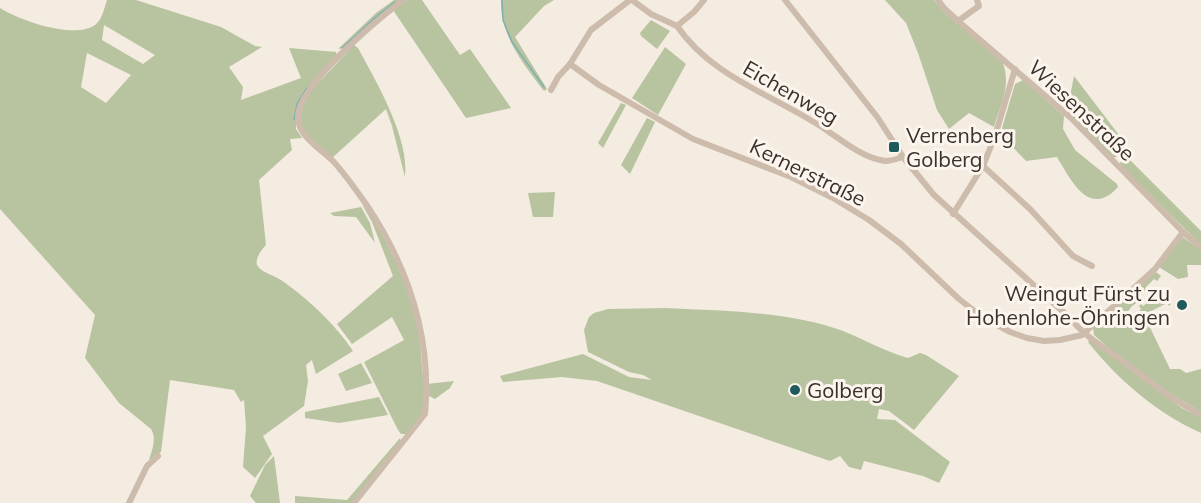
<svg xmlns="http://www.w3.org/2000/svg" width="1201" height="503" font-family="Mulish,sans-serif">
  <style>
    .green { fill: #b8c4a0; fill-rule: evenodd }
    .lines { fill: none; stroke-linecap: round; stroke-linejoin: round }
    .stream { stroke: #7fb0b2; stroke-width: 1.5 }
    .minor { stroke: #cdbbac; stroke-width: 6 }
    .poi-dot { fill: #1f5a5e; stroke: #fbf5ee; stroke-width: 2 }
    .labels { text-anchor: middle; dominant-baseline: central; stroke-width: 6; stroke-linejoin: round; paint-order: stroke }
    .street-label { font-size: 21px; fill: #3b302b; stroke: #fbf5ee }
    .poi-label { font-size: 21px; fill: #3b302b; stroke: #fbf5ee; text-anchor: start }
  </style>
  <rect width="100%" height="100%" fill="#f4ebe1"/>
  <g class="green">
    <path d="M107,0H136L221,27L255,46L262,47L229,67L243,87L241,100L301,78L289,48L336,52L337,56L296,114V129L302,138L290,139L292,150L259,180L266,245C262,249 255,258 257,265C261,273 277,276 284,282C311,302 334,323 353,351L316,374L312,360L306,365L308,381L304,406L263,436L272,454L255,478L243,467L246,427L244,400L241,402L234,390L170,380L161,452L149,460C152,450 157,439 151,429L119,403L85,358L95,315L0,209V8C19,20 74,40 95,25C102,20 104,9 107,0ZM104,25L155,55L143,64L102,40ZM87,53L131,75L106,103L81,87Z"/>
    <path d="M394,0H401L344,48L338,49L376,13Z"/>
    <path d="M407,0H422L460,55L470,49L511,108L466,118L393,10Z"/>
    <path d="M501,0H554L544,6L515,37L547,89L544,91C523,64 500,35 501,0Z"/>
    <path d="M885,0H934L945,13L1002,61C1012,84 1001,104 994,127L969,113L949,129L937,110L918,53L906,23Z"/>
    <path d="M651,20L670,31L657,49L641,36L640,33Z"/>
    <path d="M354,45L358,48C376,81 410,139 405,177L392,126L386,109L332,158L307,135L301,125L300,115L308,94Z"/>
    <path d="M665,47L686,64L658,115L632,98Z"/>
    <path d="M1074,76L1122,139C1125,148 1122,155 1113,158L1067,112Z"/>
    <path d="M1023,80L1064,116L1063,129L1075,150L1117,184L1118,187C1089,219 1071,180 1057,157L1026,161L1009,143L1002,128L1015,84Z"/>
    <path d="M621,103L626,105L603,148L598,143Z"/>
    <path d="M647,118L655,122L630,174L621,165Z"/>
    <path d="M1125,155L1201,231V245L1122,167L1120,163Z"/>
    <path d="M555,192L553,217H533L528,193Z"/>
    <path d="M364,205L377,225L400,270L418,320L425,398L424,412L406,434H401L398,430L364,362L404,340L392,317L352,344L337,324L393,276L372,222L363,206Z"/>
    <path d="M361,207L370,223L375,243L356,217L334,216L330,213Z"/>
    <path d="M1183,237L1201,251V265H1187L1188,277L1178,279L1159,267Z"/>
    <path d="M1156,272L1161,276L1157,281L1154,279L1146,287L1147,292L1143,290L1135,298L1138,302L1132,306L1121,321L1124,324L1129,323L1141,309L1139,306L1141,304L1143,306L1152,299L1151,295L1153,297L1164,291L1171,304L1169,306L1167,303L1144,315L1170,369H1180L1186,373L1201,369V412C1164,390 1125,364 1094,335L1093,327L1130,296L1153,273Z"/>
    <path d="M666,308C722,311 778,311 831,327C858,335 882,351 908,358L920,353L926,355L959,376L914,430L889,411L879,409L877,419L895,420L950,462L939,483L923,476L864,461L861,470L849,467L840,456L830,461L597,381L562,377L503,382L500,376L583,354L629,377L652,380L643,375L629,372L588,352L584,330L589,317L594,313L608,309Z"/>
    <path d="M1090,339L1182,408L1201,418V433C1157,413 1118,380 1088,342Z"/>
    <path d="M361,363L372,383L346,391L338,374Z"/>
    <path d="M454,381L450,388L435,399L429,396L427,384Z"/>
    <path d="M379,397L388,415L339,423L305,418V412Z"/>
    <path d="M400,438L401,442L351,503H295V496L347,500Z"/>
    <path d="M274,456L280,503H256L250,496L265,465Z"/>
  </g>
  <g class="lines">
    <g class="stream">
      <path d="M502,0L503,20L512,42L544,87"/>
      <path d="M342,48L377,16L395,2"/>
      <path d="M294,120L297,104L307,88"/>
    </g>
    <g class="minor">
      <path d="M630,0L591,30L570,64L599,85L693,139L791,177L833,198L869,220L901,244L959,299L981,316L1010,332L1027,338L1044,341L1060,340L1082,335L1155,269L1183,232"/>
      <path d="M632,0L651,14L677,26"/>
      <path d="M785,0L878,118L903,157L934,195L1070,318C1083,335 1106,349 1124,362C1149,381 1173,400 1201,415"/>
      <path d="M938,0L944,8L958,21L1071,118L1183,232L1201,248"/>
      <path d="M958,21L979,6L977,0"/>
      <path d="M677,26C709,73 764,92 812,121C835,134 858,157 885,161C891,161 897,159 903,157"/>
      <path d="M677,26L694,12L704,0"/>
      <path d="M551,90L558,77L570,64"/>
      <path d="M983,166L1030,209L1073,256L1092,266"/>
      <path d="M953,214L983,166L995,136L1015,69"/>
      <path d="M129,503L147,466L158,456"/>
      <path d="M354,503L425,414C432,337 409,268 366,204C356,190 345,174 333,161C320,148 297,136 298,116C299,85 378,19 403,0"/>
    </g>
  </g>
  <g class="poi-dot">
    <rect x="888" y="141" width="12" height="12" rx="3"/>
    <circle cx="1182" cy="305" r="6"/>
    <circle cx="795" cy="390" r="6"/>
  </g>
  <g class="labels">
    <g class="street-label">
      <text transform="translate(791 92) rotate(30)">Eichenweg</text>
      <text transform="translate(1082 110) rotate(43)">Wiesenstraße</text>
      <text transform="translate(808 172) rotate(26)">Kernerstraße</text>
    </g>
    <g class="poi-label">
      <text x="906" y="135">Verrenberg<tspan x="906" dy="24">Golberg</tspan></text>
      <text x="1170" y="293" text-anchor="end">Weingut Fürst zu<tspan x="1170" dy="24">Hohenlohe-Öhringen</tspan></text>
      <text x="807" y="390">Golberg</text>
    </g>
  </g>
</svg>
